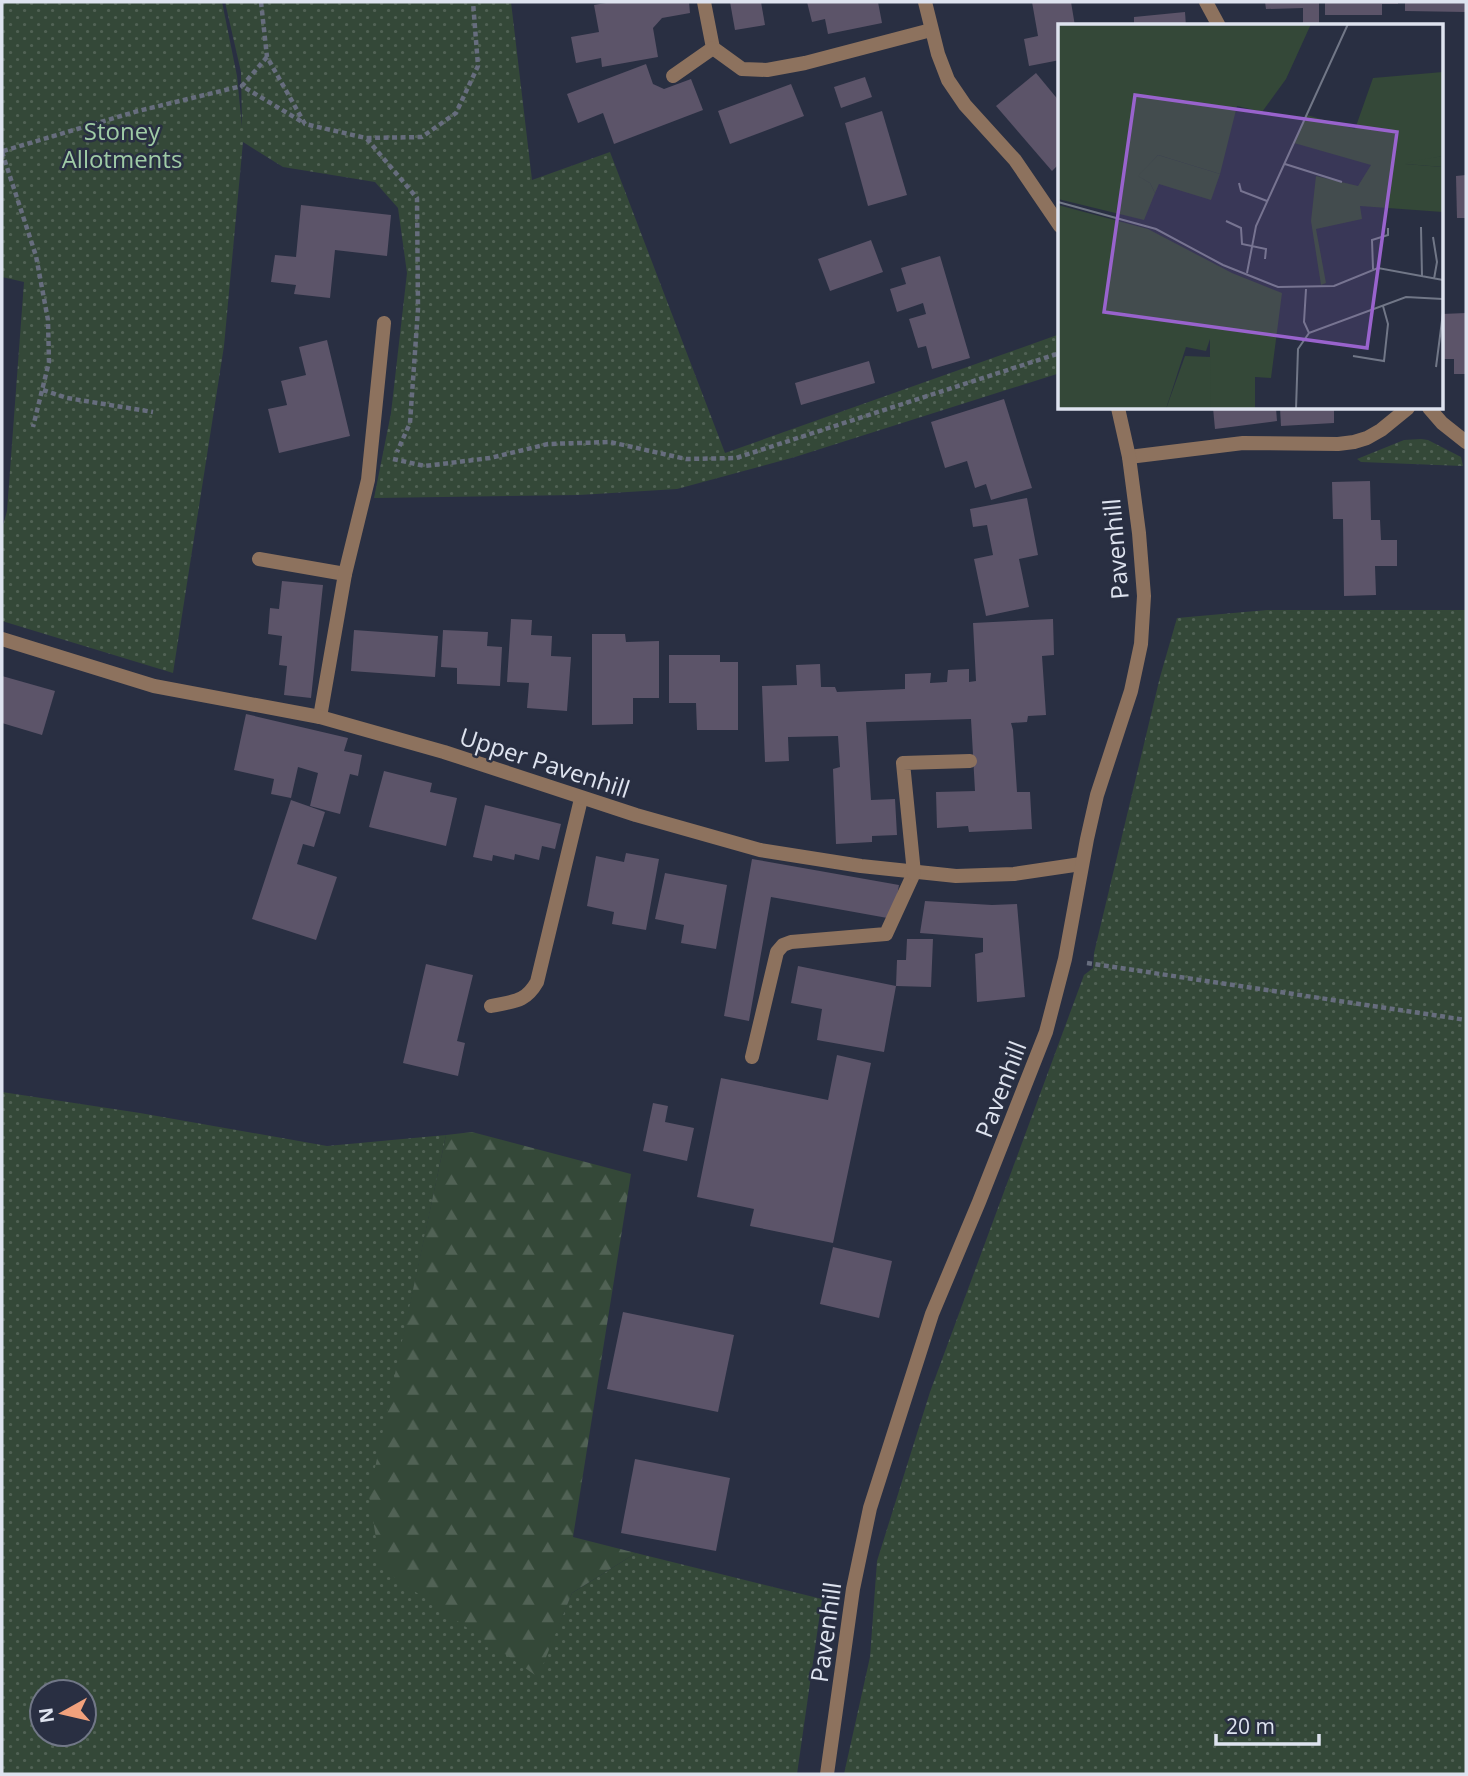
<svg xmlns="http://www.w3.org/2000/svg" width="1468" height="1776" font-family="'Open Sans',sans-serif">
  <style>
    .grass { fill: url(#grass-dots); fill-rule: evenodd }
    .forest { fill: url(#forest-firs) }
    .building { fill: #5c5469 }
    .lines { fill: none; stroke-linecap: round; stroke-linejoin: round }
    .path { stroke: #676d7e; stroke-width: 4.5; stroke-dasharray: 5 3.5; stroke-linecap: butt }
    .service { stroke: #8d725e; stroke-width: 14 }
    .minor { stroke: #8d725e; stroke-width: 14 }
    .tertiary { stroke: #8d725e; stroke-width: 14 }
    .labels { text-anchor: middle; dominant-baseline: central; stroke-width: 5; stroke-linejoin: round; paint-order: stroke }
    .park-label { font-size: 24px; fill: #9fcba6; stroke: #292f42 }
    .street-label { font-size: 24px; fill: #dee3ef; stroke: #292f42 }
    .inset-road { fill: none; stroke: #717787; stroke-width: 2 }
    .view { fill: #9963cd; fill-opacity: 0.15; stroke: #9963cd; stroke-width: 3.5 }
    .inset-edge { fill: none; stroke: #dee3ef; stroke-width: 3.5 }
  </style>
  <defs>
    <pattern id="grass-dots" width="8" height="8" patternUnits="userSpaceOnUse" patternTransform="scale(1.75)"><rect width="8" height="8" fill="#344838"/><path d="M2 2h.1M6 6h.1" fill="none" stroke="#516255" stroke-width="1.8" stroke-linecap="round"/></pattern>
    <pattern id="forest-firs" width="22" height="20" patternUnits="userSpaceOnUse" patternTransform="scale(1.75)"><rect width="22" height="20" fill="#344838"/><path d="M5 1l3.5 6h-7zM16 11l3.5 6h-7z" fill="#516255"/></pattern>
  </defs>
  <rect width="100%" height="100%" fill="#292f42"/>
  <g class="grass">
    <path d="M2,2H222L237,76L242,127L241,72L225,2H511L532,180L610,152L725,453L1060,334V373L795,457L677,489L579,495L374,498L391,413L407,273L398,208L375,182L283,167L243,142L224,346L173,673L2,621V529L7,511L24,282L2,277Z"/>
    <path d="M1421,439L1428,440L1461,457L1463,466L1361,462L1357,459L1404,440Z"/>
    <path d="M1267,610H1466V1774H844L870,1657L877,1561L930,1392L1084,975L1093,968L1094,953L1160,677L1177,618Z"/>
    <path d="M2,1092L140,1113L327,1146L446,1135L370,1496L537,1676L572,1593L636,1553L822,1599L797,1774H2ZM42,1692H84V1734H42Z"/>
  </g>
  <path class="forest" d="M472,1132L631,1174L573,1537L636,1553L572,1593L538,1677L381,1568L369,1496L446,1135Z"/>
  <g class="building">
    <path d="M612,2H689L690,13L662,18L653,28L658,57L602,67L601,58L576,63L571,37L599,32L594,5Z"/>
    <path d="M730,2H761L765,25L735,30Z"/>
    <path d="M807,2H878L882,23L828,34L825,19L812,22Z"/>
    <path d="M1032,2H1071L1075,26H1060V60L1029,66L1024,39L1038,36Z"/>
    <path d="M1265,2H1319V23H1303V8L1266,9Z"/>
    <path d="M1325,2H1398V4H1382V15H1325Z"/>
    <path d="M1405,2H1466V12L1405,11Z"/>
    <path d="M1185,12L1186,26H1134V17Z"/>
    <path d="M646,64L653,84L664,89L691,79L703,110L614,144L603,113L578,123L567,94Z"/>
    <path d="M1036,73L1060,102V163L1052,171L996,106Z"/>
    <path d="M865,77L872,97L841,108L834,87Z"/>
    <path d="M791,84L804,116L730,144L718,111Z"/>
    <path d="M882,111L907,195L868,206L845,123Z"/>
    <path d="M1466,175V218H1457L1456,176Z"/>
    <path d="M301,205L391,215L387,256L335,250L330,298L294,294L296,285L271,282L275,255L296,257Z"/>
    <path d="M871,240L883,272L830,291L818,259Z"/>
    <path d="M940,256L970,358L932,369L926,346L918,348L909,319L926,314L923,303L897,312L890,289L906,284L901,268Z"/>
    <path d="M1466,313V374H1454V359H1442V314Z"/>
    <path d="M327,340L350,436L279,453L268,409L287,405L281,381L306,375L299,347Z"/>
    <path d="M869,361L875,383L801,405L795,383Z"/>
    <path d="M1004,399L1032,488L991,500L986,484L975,488L967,461L945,468L931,422Z"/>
    <path d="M1213,408H1276L1277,421L1215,429Z"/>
    <path d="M1280,408H1334V423L1281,426Z"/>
    <path d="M1370,481L1371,520H1380L1381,540H1397V566H1375L1376,595L1344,596L1343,519H1333L1332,482Z"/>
    <path d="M1027,498L1038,555L1019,559L1029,607L986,616L974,559L993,555L987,525L973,527L970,509Z"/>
    <path d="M282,581L323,585L311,698L284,695L287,666L279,665L282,636L268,634L270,608L279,609Z"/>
    <path d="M511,619L532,620L531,635L552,636L551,656L571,657L567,711L527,708L529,683L507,682Z"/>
    <path d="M1053,619L1054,655L1042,656L1046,715L1028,716L1027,722L1011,723L1013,730L1017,792H1030L1032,829L969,832L968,826L937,828L936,792L975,791L971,719L866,722L871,800L895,799L897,835L872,836V842L836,844L833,769L840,767L838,736L788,737L789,761L765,762L762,686L797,685L796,665L820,664L821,687H835L837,692L905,689V674L931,673L930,683L947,682L948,670L969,669V682L976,681L973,623Z"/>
    <path d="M354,630L438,636L435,677L351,671Z"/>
    <path d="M443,630L488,632L487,646L502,647L500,686L457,684V668L441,667Z"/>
    <path d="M592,634H625L626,642L659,641V698H633V724L592,725Z"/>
    <path d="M669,655H720V662H738V730H697L696,703H669Z"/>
    <path d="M2,676L55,691L42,735L2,723Z"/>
    <path d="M246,714L348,738L344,751L362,755L358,776L350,774L340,814L310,806L318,773L298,767L291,798L271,794L274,779L234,770Z"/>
    <path d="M384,771L432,783L430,792L457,798L446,846L369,827Z"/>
    <path d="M291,800L325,812L314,847L303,844L297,864L337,877L316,940L252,919Z"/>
    <path d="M485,805L561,824L555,849L542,846L539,860L515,854L514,860L493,855L492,861L473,857Z"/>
    <path d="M626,853L659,859L646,930L612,924L614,912L587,906L596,856L624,862Z"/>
    <path d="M752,859L899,885L893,919L771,897L749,1021L724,1016Z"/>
    <path d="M665,873L727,885L716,949L681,943L684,925L655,919Z"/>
    <path d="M925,901L992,905L1017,904L1025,997L977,1002L975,954L983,952V938L920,933Z"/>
    <path d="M907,939H933L931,987L896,986L884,1052L817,1040L822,1009L791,1003L798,966L896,986L897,960H906Z"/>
    <path d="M426,964L473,975L457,1041L465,1043L458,1076L403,1063Z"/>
    <path d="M837,1055L871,1063L833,1243L750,1226L754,1209L697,1197L721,1078L828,1100Z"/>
    <path d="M653,1103L668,1106L665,1122L694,1128L687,1161L643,1151Z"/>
    <path d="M833,1247L892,1261L879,1318L820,1304Z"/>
    <path d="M623,1312L734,1335L718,1412L607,1389Z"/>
    <path d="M635,1459L730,1478L716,1551L621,1533Z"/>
  </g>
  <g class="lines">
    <g class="path">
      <path d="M261,2L267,57L305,124L366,138L422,137L456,113L478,66L473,2"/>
      <path d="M267,57L242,86L304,123"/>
      <path d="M367,139L417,198L418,309L410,423L397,452"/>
      <path d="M3,151L138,111L242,86"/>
      <path d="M2,152L36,256L48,320L49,362L33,427"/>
      <path d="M43,390L67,398L153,412"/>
      <path d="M393,459L425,466L490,458L548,444L610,442L686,459L736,458L1060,353"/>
      <path d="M1087,963L1466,1020"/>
    </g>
    <g class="service">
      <path d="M259,559L345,574"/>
      <path d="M320,717L345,574L368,480L384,323"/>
      <path d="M491,1006C513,1001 525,1003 537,982L581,799"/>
      <path d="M752,1057L777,952L783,945L791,942L886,934L914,873"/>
    </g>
    <g class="minor">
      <path d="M704,2L713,48L742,69L767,70L805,63L931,30"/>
      <path d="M1206,2L1219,26"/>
      <path d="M673,76L713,48"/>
      <path d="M1429,408L1442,423L1466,442"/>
      <path d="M1129,457L1243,443L1338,444L1354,442L1367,438L1381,430L1408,408"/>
      <path d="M2,639L154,686L320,717L444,752L636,815L760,850L861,866L956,876L1014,874L1081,864"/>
      <path d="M914,873L903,763L970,761"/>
    </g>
    <g class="tertiary">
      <path d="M925,2L938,54L948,80L965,105L1015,160L1060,226"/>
      <path d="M827,1774L853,1589L870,1508L932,1314L979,1202L1046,1032L1065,959L1087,839L1097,795L1131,691L1141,644L1144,596L1139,533L1129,457L1118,408"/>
    </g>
  </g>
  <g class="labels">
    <g class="park-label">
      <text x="122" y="130">Stoney<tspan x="122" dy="28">Allotments</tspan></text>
    </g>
    <g class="street-label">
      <text transform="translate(1115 549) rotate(-95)">Pavenhill</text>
      <text transform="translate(545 762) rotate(18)">Upper Pavenhill</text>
      <text transform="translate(1000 1089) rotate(-69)">Pavenhill</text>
      <text transform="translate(825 1632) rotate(-82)">Pavenhill</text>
    </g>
  </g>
  <g transform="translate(1058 24)">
    <rect width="385" height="385" fill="#292f42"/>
    <path d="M0,0H253L228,55L204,88L179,82L162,150L100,131L81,152L92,159L97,169L86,196L0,175ZM385,48V132L348,140L385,143V188L302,182L304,195L258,205L268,259L263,261L253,197L258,152L300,162L313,141L236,119L249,91L297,105L315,54ZM0,181L90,205L174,249L224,269L213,354L197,353V385H152V315L148,327L128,323L108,385H0Z" fill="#344838"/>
    <path d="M100,131L162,150L153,176L101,160L97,169L92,159L80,152ZM385,132V143L347,140L355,137ZM127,332L153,333L152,385H108Z" fill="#344838"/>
    <path class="inset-road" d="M227,140L284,158M181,159L183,167L209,177M0,178L98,205L165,241L220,263L276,262L320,244L385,256M168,197L183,204L184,220L208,225L207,235M363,203L364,252M375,213L379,238L376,255M315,245L314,216L330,211V204M189,249L198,202L290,0M248,265L246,298L251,309L348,273L385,275M295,332L326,337L330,300L325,282M378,343L385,289M238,385L240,325L251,309"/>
    <path class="view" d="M77,71L339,108L309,324L46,288Z"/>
    <rect width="385" height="385" class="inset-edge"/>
  </g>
  <rect width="1468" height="1776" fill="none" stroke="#dee3ef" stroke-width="7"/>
  <g transform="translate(63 1713) rotate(262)"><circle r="33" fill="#292f42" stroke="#717787" stroke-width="2"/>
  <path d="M0-5L12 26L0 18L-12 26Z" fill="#f1a17c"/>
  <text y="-10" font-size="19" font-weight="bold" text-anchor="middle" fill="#dee3ef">N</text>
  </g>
  <path d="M1216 1734v10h103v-10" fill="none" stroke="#dee3ef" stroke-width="3.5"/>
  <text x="1226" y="1734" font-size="21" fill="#dee3ef" stroke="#292f42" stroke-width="5" paint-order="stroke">20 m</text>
</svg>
